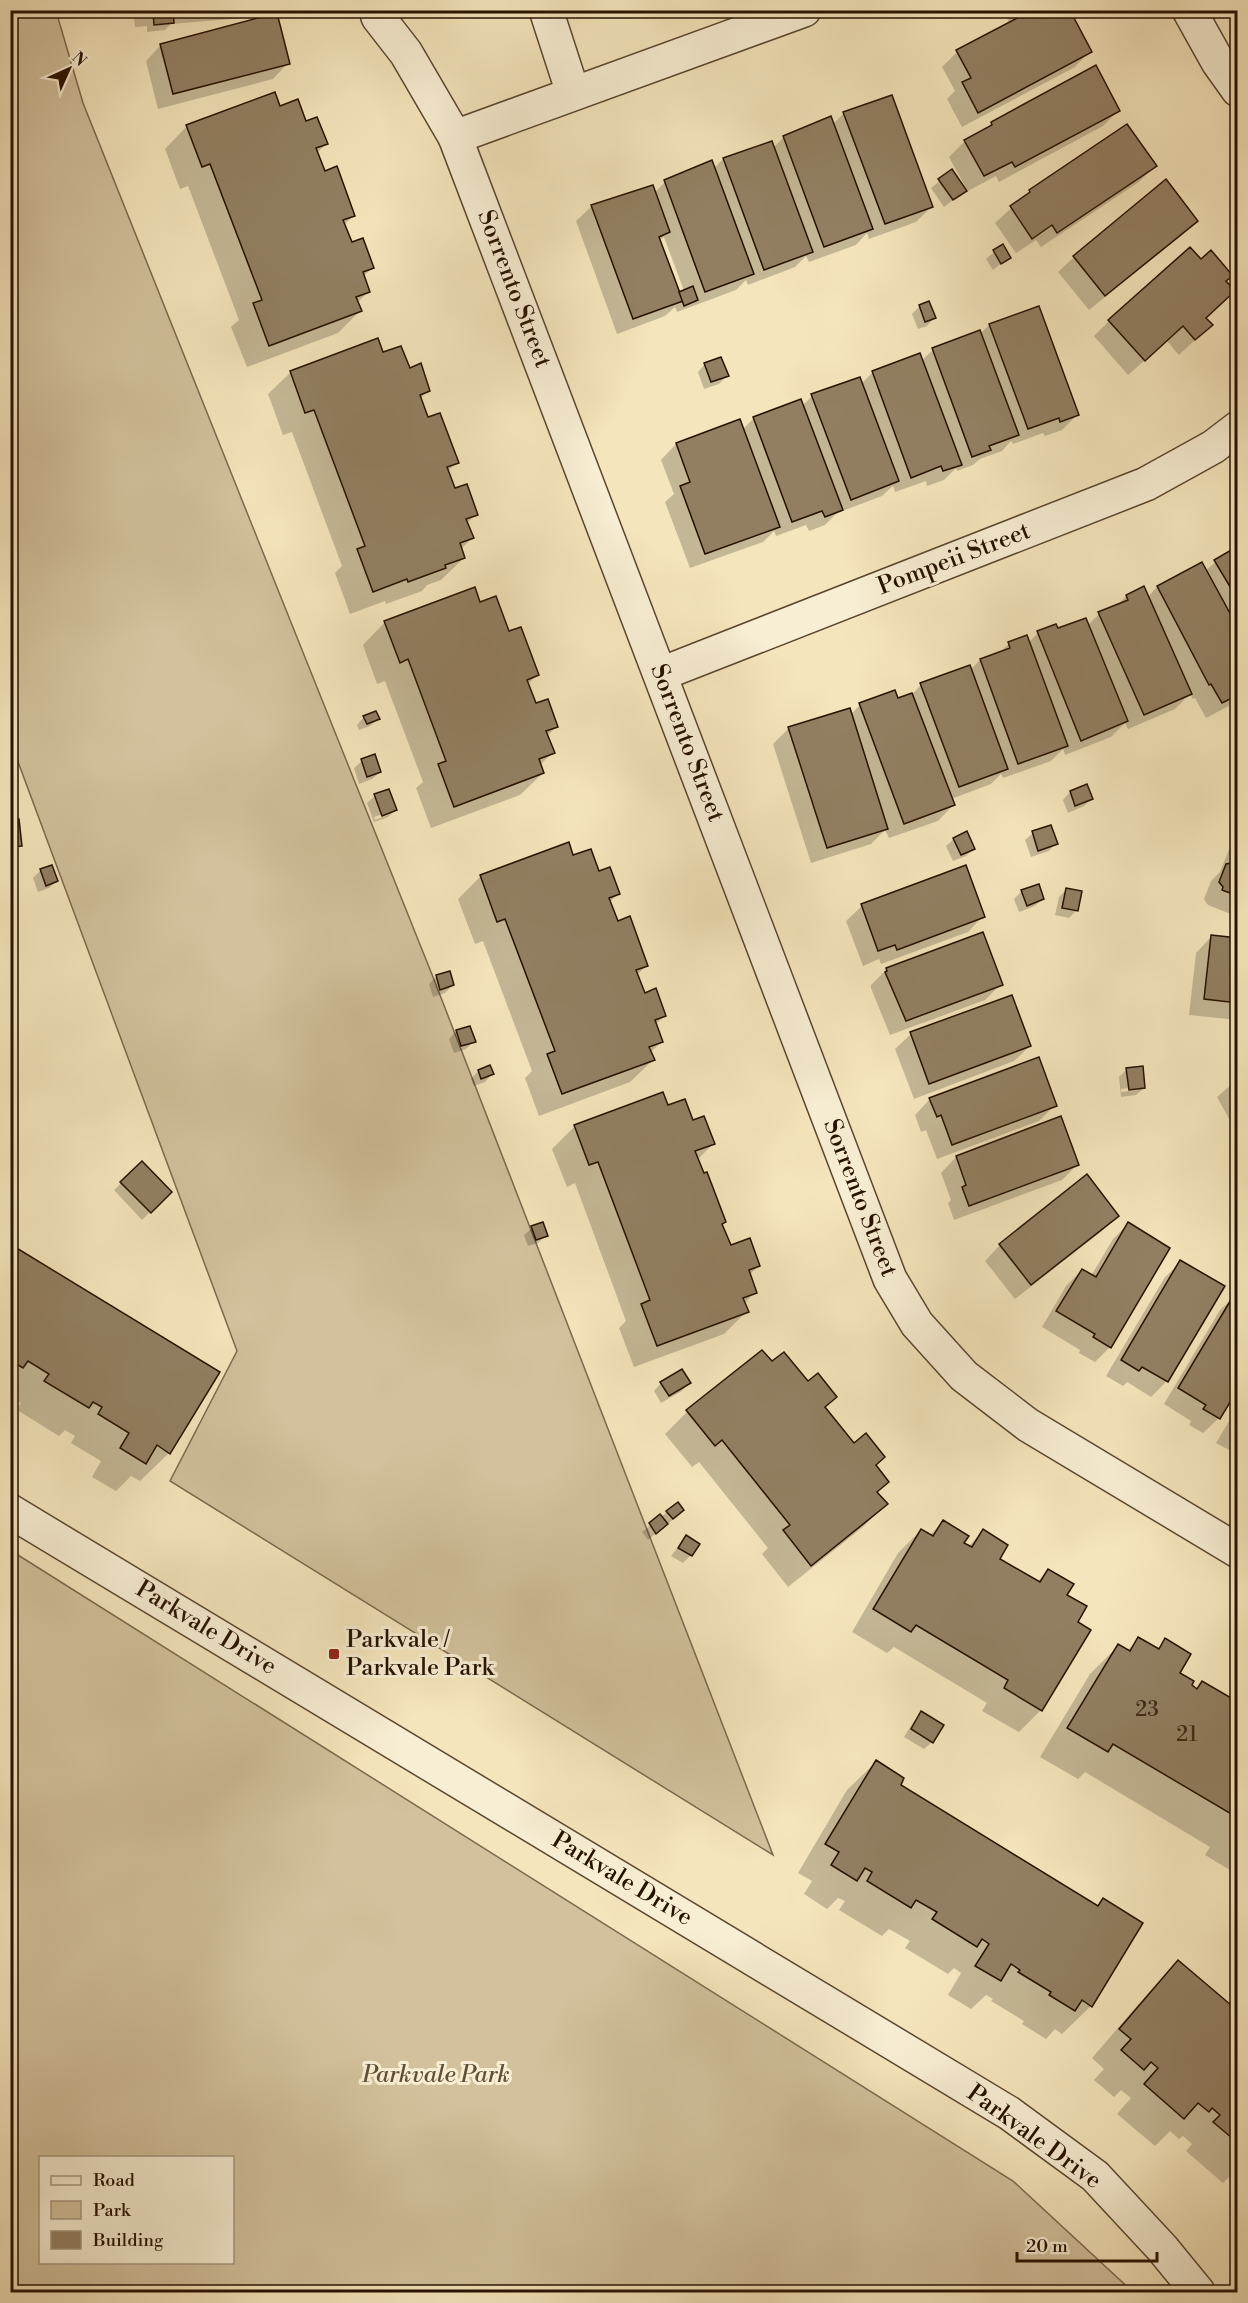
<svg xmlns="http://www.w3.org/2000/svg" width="1248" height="2303" font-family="'Libre Bodoni',serif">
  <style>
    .green { fill: #d2c19c; stroke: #7c694e; stroke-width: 1.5; fill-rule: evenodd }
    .shadow { fill: #0003; fill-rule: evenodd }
    .building { fill: #927f62; stroke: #261100; stroke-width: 1.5 }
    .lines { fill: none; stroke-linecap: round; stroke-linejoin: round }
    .minor-casing { stroke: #5a462f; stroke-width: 36 }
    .minor { stroke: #f8eed3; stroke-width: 33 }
    .poi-dot { fill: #8f2418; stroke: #f8eed3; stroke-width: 2 }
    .labels { text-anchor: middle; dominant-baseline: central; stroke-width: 6; stroke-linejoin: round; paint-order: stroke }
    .number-label { font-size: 21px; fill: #412c18 }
    .street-label { font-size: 24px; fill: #261100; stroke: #f8eed3 }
    .poi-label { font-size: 24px; fill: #261100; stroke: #f8eed3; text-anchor: start }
    .park-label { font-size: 24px; font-style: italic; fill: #624f37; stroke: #f8eed3 }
  </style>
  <rect width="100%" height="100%" fill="#f5e5bc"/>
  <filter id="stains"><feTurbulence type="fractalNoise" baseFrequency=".00333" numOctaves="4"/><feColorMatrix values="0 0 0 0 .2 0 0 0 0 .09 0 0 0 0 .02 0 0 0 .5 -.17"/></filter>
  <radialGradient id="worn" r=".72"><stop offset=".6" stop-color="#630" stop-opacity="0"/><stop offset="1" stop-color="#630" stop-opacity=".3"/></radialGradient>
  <g class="green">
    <path d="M11,10L56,11L83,103L433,977L773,1855L170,1481L237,1351L11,743Z"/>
    <path d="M10,1550L1013,2181L1133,2292H11ZM40,2158H232V2262H40Z"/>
  </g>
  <g class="shadow">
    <path d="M133,10H262L256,17L171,24L165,30L147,32V26L135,27Z"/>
    <path d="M1014,10H1071L1074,15L1072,17L1090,51L1075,67L962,127L947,99L955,91L942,67L957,52L1010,24L1007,18Z"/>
    <path d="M161,45L288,63L273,79L158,109L146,61Z"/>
    <path d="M280,108L305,123L326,144L317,153L324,173L354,215L344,225L351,244L373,267L363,277L368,292L357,303L360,311L338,333L247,367L231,327L239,320L188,186L180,189L165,149L187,126Z"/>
    <path d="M1119,110L1103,126L999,182L996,176L968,191L967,189L944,207L931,188L952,171L964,189L966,188L949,157L965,141L984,131L992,123Z"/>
    <path d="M844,113L931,207L916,222L869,239L867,233L856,245L809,262L806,256L795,267L748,285L746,280L736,290L677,312L675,307L665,316L617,334L576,221L592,206L654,193L665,182L713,169L723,159L771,143L773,148L784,137L833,124ZM664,237L684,291L678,293L659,241Z"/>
    <path d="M1155,166L1139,182L1041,247L1036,240L1016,253L995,223L1030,191Z"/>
    <path d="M1196,221L1181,236L1089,310L1058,272L1074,257Z"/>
    <path d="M1002,246L1009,257L993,270L986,259Z"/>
    <path d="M1225,282L1205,319L1211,325L1179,355L1167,341L1128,375L1094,336L1109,321Z"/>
    <path d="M920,306L934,318L927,326L918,329L912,314Z"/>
    <path d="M1038,308L1078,414L1062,430L1045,436L1043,433L1013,444L1011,441L1002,451L980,459L973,465L957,471L956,468L944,480L927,486L926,481L895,492L893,486L882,496L837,513L825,525L809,531L806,525L776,536L774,531L763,542L690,568L665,502L674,494L661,460L676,444L743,429L754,418L802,406L812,396L861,384L872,373L919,355L921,361L933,350L979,332L980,334L989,325Z"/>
    <path d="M382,354L409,369L429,390L420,399L427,419L457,462L447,472L454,490L476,514L467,523L472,538L461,549L464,558L441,580L427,585L422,591L386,604L385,601L350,614L335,573L342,566L292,432L283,435L268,394L291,372Z"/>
    <path d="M705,364L727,376L719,384L704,389L698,372Z"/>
    <path d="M1238,544V701L1206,718L1195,698L1193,699L1190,694L1175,709L1128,729L1125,723L1111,737L1065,755L1063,749L1051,761L1003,778L1001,774L991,784L951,799L953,805L938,821L889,838L885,830L871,844L811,863L773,744L789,728L851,714L860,705L897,700L911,695L921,685L970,670L980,660L998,654L1009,644L1026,637L1028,643L1038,633L1088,625L1099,614L1116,607L1126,596L1147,598L1157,587L1201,564L1205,571Z"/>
    <path d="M479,604L537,675L527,685L535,705L556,727L547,736L553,752L540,765L543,773L520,795L431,828L416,788L423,782L385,681L377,684L363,645L385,622Z"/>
    <path d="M364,717L378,719L370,726L359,730L357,725Z"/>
    <path d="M362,761L380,772L372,779L359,784L354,768Z"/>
    <path d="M388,791L395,810L388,817L374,822L367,803L375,796ZM388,812V815L375,820L374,817Z"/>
    <path d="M1070,792L1091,799L1084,806L1068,813L1063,800Z"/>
    <path d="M10,822L21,845L10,853Z"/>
    <path d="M1033,833L1056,843L1049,851L1031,857L1025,840Z"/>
    <path d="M954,839L974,849L966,856L953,861L946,846Z"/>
    <path d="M1238,840V917L1208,905L1204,899L1211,881L1220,872L1230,847Z"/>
    <path d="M572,857L598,873L618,894L609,903L617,923L647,965L637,975L644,995L665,1015L655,1025L661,1042L650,1053L653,1060L630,1082L539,1116L525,1078L532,1071L483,941L475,944L458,899L481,876Z"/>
    <path d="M41,870L57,881L49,888L38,892L33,878Z"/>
    <path d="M1066,890L1077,910L1069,918L1055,915L1059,897Z"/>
    <path d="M1022,891L1042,899L1035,906L1019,912L1014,899Z"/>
    <path d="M862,906L983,916L968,932L881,964L879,959L863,966L846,921Z"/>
    <path d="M1211,937L1238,940V1020L1189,1015L1196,953Z"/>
    <path d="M887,969L1001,984L985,1000L890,1035L871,988V985Z"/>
    <path d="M449,973L453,985L445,993L433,997L429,984L436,977Z"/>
    <path d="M456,1031L474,1041L466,1049L454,1053L449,1039Z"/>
    <path d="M911,1034L1030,1046L1014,1061L914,1099L895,1049Z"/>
    <path d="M489,1067L492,1074L485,1082L474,1086L471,1079L478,1071Z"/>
    <path d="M1127,1069L1144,1088L1136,1095L1121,1097L1119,1077ZM1138,1087V1090L1121,1092V1089Z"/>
    <path d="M1238,1079V1135L1217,1097Z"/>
    <path d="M930,1099L1055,1105L1039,1121L937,1159L926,1130L921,1132L915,1115Z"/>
    <path d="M667,1106L692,1122L713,1144L697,1160L724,1222L721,1225L730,1247L759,1266L749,1275L755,1292L744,1304L747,1311L724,1334L634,1367L619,1328L626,1321L575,1183L567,1187L552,1149L575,1126Z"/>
    <path d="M956,1157L1077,1165L1062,1180L954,1220L948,1203L951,1200L941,1173Z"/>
    <path d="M142,1163L170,1192L142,1220L114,1190Z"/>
    <path d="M1117,1215L1102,1231L1015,1299L985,1261L1000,1245Z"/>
    <path d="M542,1224L546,1235L538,1243L528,1246L524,1235L532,1228Z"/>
    <path d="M1128,1224L1110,1347L1095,1362L1079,1353L1080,1350L1042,1327L1066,1286L1082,1270L1091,1276L1113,1239Z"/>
    <path d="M10,1246L169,1453L140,1481L131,1476L116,1491L92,1477L101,1461L71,1443L75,1436L65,1430L59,1436L17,1410L21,1403L10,1397Z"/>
    <path d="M1181,1262L1223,1287L1167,1381L1151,1397L1127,1382L1123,1386L1106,1376L1165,1277Z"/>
    <path d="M1236,1295L1219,1418L1203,1433L1189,1425L1191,1421L1164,1404L1220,1310Z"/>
    <path d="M772,1364L835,1397L824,1409L853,1445L874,1466L876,1493L886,1504L863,1527L788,1587L762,1554L768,1548L699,1462L692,1467L665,1434L687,1412Z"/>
    <path d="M661,1383H689L682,1391L661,1403L654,1391Z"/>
    <path d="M1238,1406V1449L1235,1447L1231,1451L1216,1443Z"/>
    <path d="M667,1512L675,1518L648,1540L642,1532Z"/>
    <path d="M943,1522L962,1543L968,1547L983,1531L998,1559L1037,1582L1048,1571L1065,1595L1076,1622L1041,1710L1019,1732L982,1711L987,1703L894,1647L887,1653L852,1632L898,1553L921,1530L930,1535Z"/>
    <path d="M686,1537L691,1555L683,1563L671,1556Z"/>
    <path d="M1138,1639L1156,1650L1165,1640L1178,1673L1190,1686L1196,1690L1203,1683L1238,1704V1875L1205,1855L1210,1847L1085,1772L1078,1779L1040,1757L1090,1674L1118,1646L1127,1651Z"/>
    <path d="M921,1713L932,1742L924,1749L904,1737L914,1721Z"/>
    <path d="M876,1762L898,1785L1097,1906L1103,1900L1091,2006L1062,2034L1055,2029L1046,2039L1022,2024L1024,2021L991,2001L993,1999L986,1995L971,2009L948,1995L961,1973L954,1968L948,1974L905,1948L910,1941L889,1929L882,1936L839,1910L845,1901L838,1898L827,1909L804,1894L812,1881L798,1873L847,1790Z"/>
    <path d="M1178,1962L1238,2013V2183L1230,2176L1223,2183L1186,2151L1192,2144L1183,2136L1179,2139L1170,2131L1155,2146L1117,2114L1131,2098L1121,2090L1114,2097L1094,2080L1104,2069L1092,2058L1150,1991Z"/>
  </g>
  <g class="building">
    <path d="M173,10L174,23L154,25L153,12Z"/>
    <path d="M1026,10H1073L1076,16H1073L1092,52L978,113L962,82L971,78L956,50L1027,13Z"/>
    <path d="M277,13L290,64L173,94L160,44Z"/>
    <path d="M1096,65L1120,111L1015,167L1012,162L984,176L964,140L992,125L991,122Z"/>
    <path d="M275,92L280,106L298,99L306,121L317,117L328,144L316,148L325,171L337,166L355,216L343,220L352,242L363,238L374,268L363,272L370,292L356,297L362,311L269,346L253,303L262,300L210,164L202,167L186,125Z"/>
    <path d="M892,95L933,207L885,224L843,112Z"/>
    <path d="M831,116L873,229L824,247L783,136Z"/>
    <path d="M1127,124L1157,166L1057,233L1052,225L1032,239L1010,206L1030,192L1029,190Z"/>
    <path d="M772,141L813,252L764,270L723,158Z"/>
    <path d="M712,160L754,274L705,292L664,180Z"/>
    <path d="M952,169L967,191L953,200L938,179Z"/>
    <path d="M1166,179L1198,221L1105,296L1073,256Z"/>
    <path d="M653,185L670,232L659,237L683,301L633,319L591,205Z"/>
    <path d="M1003,244L1011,258L1001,264L993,250Z"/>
    <path d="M1190,247L1201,259L1211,250L1233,276L1226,281L1235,291L1206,318L1213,325L1195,340L1183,326L1145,361L1108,320Z"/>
    <path d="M693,286L698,300L684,306L679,292Z"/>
    <path d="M929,301L936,318L925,322L919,305Z"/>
    <path d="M1039,306L1079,415L1060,422L1059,418L1028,429L989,324Z"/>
    <path d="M980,330L1019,435L989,446L991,450L972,457L932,348Z"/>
    <path d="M378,338L383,352L401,346L410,368L421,363L430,391L420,395L428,417L440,413L459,463L447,467L455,488L467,484L478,515L466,519L474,538L460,543L465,558L445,565L446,568L408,582L407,579L373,592L357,549L365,546L314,410L305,413L290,371Z"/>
    <path d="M920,353L962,465L943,471L941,466L911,478L872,371Z"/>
    <path d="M721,357L729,376L711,382L704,363Z"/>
    <path d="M860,377L899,481L851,500L811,394Z"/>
    <path d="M801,399L843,510L825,517L822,511L792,522L753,417Z"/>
    <path d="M740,419L780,527L705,554L680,486L690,482L676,443Z"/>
    <path d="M1238,546V600L1214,560Z"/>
    <path d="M1202,562L1238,628V695L1222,703L1211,684L1209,685L1157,586Z"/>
    <path d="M1144,586L1192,694L1144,715L1098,612L1128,600L1126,595Z"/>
    <path d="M475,587L480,602L496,596L509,631L521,627L539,675L527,680L536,703L548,699L558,727L546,731L555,753L539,759L544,773L454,807L438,764L446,761L408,659L400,663L384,621Z"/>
    <path d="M1086,618L1128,721L1081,741L1037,631L1056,624L1058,628Z"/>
    <path d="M1027,635L1068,746L1018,764L980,659L1010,648L1008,642Z"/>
    <path d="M970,665L1008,769L959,787L920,683Z"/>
    <path d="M895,690L898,698L912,693L955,805L904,824L859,703Z"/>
    <path d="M850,708L888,829L827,848L788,727Z"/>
    <path d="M376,711L380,719L367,724L363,716Z"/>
    <path d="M375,754L381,772L367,777L361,759Z"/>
    <path d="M1087,784L1093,799L1075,806L1070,791Z"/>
    <path d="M389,789L397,810L382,816L374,794Z"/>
    <path d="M19,819L22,846L10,847V820Z"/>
    <path d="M1051,825L1058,844L1038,851L1032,831Z"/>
    <path d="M967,831L975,849L961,855L953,838Z"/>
    <path d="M569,842L573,855L591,849L599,871L610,867L620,894L609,898L618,921L630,916L648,966L636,970L645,993L656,988L666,1016L655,1020L663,1042L649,1047L655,1060L562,1094L547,1054L555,1051L505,919L497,922L480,875Z"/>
    <path d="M1238,850V896L1222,890L1223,887L1219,882L1226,864L1232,863Z"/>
    <path d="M52,865L58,881L46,886L40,869Z"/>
    <path d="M966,865L985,917L897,950L895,945L878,951L861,904Z"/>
    <path d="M1039,884L1044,899L1027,906L1021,890Z"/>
    <path d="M1066,888L1082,891L1078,911L1062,908Z"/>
    <path d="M983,932L1003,985L906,1021L885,972L887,971L886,968Z"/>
    <path d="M1211,935L1238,938V1003L1204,999Z"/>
    <path d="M450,971L454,985L440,990L436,975Z"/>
    <path d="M1012,995L1031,1046L929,1084L910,1032Z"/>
    <path d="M470,1026L476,1042L461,1046L456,1030Z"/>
    <path d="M1039,1057L1057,1106L952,1145L941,1115L937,1117L929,1098Z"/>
    <path d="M490,1065L494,1074L481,1079L478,1070Z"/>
    <path d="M1143,1066L1145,1088L1129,1090L1126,1068Z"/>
    <path d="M663,1092L668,1105L685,1099L693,1120L704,1116L715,1144L695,1151L704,1173L707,1172L726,1222L722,1224L731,1245L750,1238L760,1266L749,1270L757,1293L743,1298L749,1312L657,1346L641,1304L650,1300L598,1162L589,1165L574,1125Z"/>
    <path d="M1061,1116L1079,1165L969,1206L962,1187L966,1185L956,1156Z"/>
    <path d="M142,1161L172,1192L151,1213L120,1182Z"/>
    <path d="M1087,1174L1119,1216L1031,1285L999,1244Z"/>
    <path d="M543,1222L548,1236L536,1240L531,1226Z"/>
    <path d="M1128,1222L1170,1248L1111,1348L1093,1337L1095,1334L1056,1311L1082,1269L1096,1277Z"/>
    <path d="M10,1244L220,1372L170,1454L157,1445L146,1464L120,1448L129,1433L98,1414L102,1407L93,1402L89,1408L44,1381L49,1374L28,1361L23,1368L10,1360Z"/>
    <path d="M1180,1260L1225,1286L1168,1382L1142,1367L1139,1371L1121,1360Z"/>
    <path d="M1235,1293L1238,1294V1389L1220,1419L1203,1409L1206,1405L1178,1388Z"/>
    <path d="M762,1350L772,1361L784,1352L808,1381L818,1373L837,1397L825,1407L854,1443L866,1433L885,1457L876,1465L889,1482L877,1492L888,1504L811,1566L783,1530L790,1525L722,1440L715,1446L686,1410Z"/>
    <path d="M682,1369L691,1383L669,1396L660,1382Z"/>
    <path d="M678,1502L684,1510L673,1519L666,1511Z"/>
    <path d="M660,1514L668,1524L656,1534L649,1523Z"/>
    <path d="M943,1520L969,1536L964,1543L972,1547L983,1529L1008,1545L1000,1559L1040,1582L1048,1569L1074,1584L1067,1595L1087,1606L1078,1622L1091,1630L1042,1711L1004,1688L1008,1680L916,1625L911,1632L873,1609L921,1529L933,1536Z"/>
    <path d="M686,1535L700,1544L692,1556L678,1548Z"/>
    <path d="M1138,1637L1159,1649L1165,1638L1191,1654L1180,1673L1194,1681L1192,1685L1197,1689L1202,1681L1238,1702V1818L1113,1744L1108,1752L1067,1728L1118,1644L1130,1651Z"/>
    <path d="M921,1711L944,1725L933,1743L911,1729Z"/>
    <path d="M876,1760L904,1778L901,1785L1098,1906L1103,1898L1143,1923L1092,2007L1082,2000L1075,2011L1049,1995L1051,1992L1018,1972L1020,1970L1011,1964L1001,1981L975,1966L989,1944L982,1939L977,1947L932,1919L937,1912L916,1900L911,1908L867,1881L872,1872L865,1868L857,1881L831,1865L839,1852L825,1844Z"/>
    <path d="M1178,1960L1238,2011V2143L1213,2122L1220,2115L1212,2108L1209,2112L1198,2103L1184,2119L1144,2084L1158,2068L1151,2062L1144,2070L1121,2050L1131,2039L1119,2029Z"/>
  </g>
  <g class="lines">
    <g class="minor-casing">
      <g id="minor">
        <path d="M376,10L378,17L406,53L455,137L890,1279L917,1324L964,1376L1028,1425L1238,1551"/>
        <path d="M546,10L573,93"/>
        <path d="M1189,10L1218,62L1238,90"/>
        <path d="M455,137L804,10"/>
        <path d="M661,674L1146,484L1213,447L1238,428"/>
        <path d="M10,1511L1009,2113L1095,2176L1162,2248L1198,2292"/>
      </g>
    </g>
    <use href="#minor" class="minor"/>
  </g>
  <rect class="poi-dot" x="328" y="1648" width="12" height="12" rx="3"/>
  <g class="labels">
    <g class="number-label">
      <text x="1147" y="1710">23</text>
      <text x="1187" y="1735">21</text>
    </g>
    <g class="street-label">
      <text transform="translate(514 289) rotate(69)">Sorrento Street</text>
      <text transform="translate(954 559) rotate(-21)">Pompeii Street</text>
      <text transform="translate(687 743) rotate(69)">Sorrento Street</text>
      <text transform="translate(860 1198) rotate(69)">Sorrento Street</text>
      <text transform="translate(206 1628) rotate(31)">Parkvale Drive</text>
      <text transform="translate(622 1879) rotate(31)">Parkvale Drive</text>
      <text transform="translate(1034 2137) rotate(36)">Parkvale Drive</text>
    </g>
    <g class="poi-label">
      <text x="346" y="1640">Parkvale /<tspan x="346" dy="28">Parkvale Park</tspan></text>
    </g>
    <g class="park-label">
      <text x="436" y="2075">Parkvale Park</text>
    </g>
  </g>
  <rect width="1248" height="2303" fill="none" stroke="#f5e5bc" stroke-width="36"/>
  <rect x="12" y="12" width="1224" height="2279" fill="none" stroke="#261100" stroke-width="3"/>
  <rect x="18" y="18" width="1212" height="2267" fill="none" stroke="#261100" stroke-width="1.5"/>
  <rect x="39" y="2156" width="195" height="108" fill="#f8eed3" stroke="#a4967f" stroke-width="1.5"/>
  <rect x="51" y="2176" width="30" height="9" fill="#f8eed3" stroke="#a4967f" stroke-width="1.5"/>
  <text x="93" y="2186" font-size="18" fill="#261100">Road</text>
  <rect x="51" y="2201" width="30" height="18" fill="#d2c19c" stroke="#a4967f" stroke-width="1.5"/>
  <text x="93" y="2216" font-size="18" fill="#261100">Park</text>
  <rect x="51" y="2231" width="30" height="18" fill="#927f62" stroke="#a4967f" stroke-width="1.5"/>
  <text x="93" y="2246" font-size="18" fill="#261100">Building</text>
  <g transform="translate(69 69) rotate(45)" stroke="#f8eed3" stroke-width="4.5" paint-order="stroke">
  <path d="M0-4.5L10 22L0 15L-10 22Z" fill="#261100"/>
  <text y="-9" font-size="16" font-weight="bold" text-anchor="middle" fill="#261100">N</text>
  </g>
  <path d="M1017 2252v9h140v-9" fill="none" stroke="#261100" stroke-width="3"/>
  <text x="1026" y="2252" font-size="18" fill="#261100" stroke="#f8eed3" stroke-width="4.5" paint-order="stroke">20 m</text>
  <rect width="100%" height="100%" filter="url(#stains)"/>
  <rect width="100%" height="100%" fill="url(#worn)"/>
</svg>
